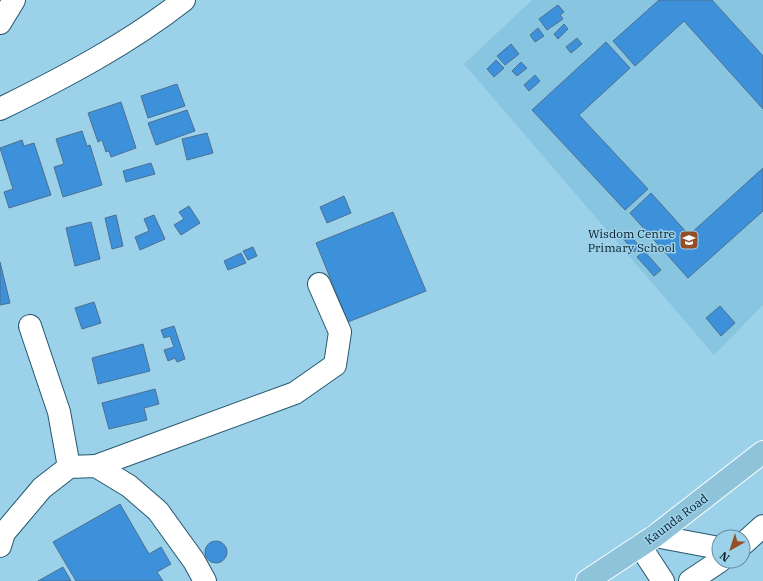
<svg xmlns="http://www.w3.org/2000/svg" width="763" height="581" font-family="'IBM Plex Serif',serif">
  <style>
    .built { fill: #87c5e0 }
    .building { fill: #3d91db; stroke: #4e7090 }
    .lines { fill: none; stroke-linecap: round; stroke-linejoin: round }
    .minor-casing { stroke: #24586d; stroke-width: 24 }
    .major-casing { stroke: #fff; stroke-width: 24 }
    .minor { stroke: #fff; stroke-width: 22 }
    .major { stroke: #8fc3d9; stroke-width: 22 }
    .labels { text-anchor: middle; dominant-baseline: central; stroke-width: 3; stroke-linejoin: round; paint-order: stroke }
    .poi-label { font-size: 12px; fill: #0b2029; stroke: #9cd1ea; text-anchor: end }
    .street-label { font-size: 12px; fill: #0b2029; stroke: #9cd1ea }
  </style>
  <rect width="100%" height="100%" fill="#9cd1ea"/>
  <path class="built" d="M532,0H763V305L714,355L464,64Z"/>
  <g class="building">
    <path d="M659,0H712L763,56V109L684,21L635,66L613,41Z"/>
    <path d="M558,5L564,12L560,15L563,19L547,30L539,19Z"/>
    <path d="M564,24L568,29L558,39L554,34Z"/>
    <path d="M538,28L544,36L535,42L530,35Z"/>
    <path d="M577,38L582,44L571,53L566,47Z"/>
    <path d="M606,42L630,68L579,115L648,189L625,210L532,110Z"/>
    <path d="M511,44L519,54L505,65L497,56Z"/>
    <path d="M496,60L504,68L494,77L487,69Z"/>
    <path d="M521,62L527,68L517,76L512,71Z"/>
    <path d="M535,75L540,81L529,91L524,85Z"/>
    <path d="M177,84L185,106L148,118L141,96Z"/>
    <path d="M121,102L136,148L111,157L109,151L106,152L102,140L98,142L88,113Z"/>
    <path d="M187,110L195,131L156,145L148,123Z"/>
    <path d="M82,131L87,146L90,145L102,185L63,197L54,167L64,164L56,139Z"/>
    <path d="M207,133L213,153L187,160L182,139Z"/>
    <path d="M22,140L24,146L34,143L51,195L9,208L4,192L13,189L0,148Z"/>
    <path d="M151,163L155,174L126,182L123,171Z"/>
    <path d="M763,168V211L688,278L630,213L651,193L689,235Z"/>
    <path d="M344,196L351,213L327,223L320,207Z"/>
    <path d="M189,206L200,223L181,235L174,225L184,219L179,212Z"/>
    <path d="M393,212L426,291L348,322L316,243Z"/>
    <path d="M116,215L123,246L112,249L105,218Z"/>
    <path d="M154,215L165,239L140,250L135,237L149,231L144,219Z"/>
    <path d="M91,222L100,259L75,266L66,228Z"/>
    <path d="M628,233L640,247L634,252L622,237Z"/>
    <path d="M253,247L257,256L248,260L243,251Z"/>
    <path d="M644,251L661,270L654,276L637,257Z"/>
    <path d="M241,253L246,263L228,270L224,261Z"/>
    <path d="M0,262L10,303L0,305Z"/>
    <path d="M94,302L101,323L82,329L75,308Z"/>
    <path d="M720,306L735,323L721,336L706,318Z"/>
    <path d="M174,326L185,359L177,362L175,358L168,361L164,350L174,347L170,336L164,338L161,330Z"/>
    <path d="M143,344L150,371L98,384L92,358Z"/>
    <path d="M155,389L159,404L144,408L147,420L109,429L102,403Z"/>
    <path d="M120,504L149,554L161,547L171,564L157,572L163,581H76L53,542Z"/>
    <circle cx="216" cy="552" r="11"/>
    <path d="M63,567L71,581H38Z"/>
  </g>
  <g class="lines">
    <g class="minor-casing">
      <g id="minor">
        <path d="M0,23L14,0"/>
        <path d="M0,109C63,78 128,44 184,0"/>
        <path d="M30,326L59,412L69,467"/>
        <path d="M96,466L295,393L335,365L340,332L319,284"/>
        <path d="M655,536L719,548"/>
        <path d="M743,544L763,526"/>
        <path d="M0,546L4,533L42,488L69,467L96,466L129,486L158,511L194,561L205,581"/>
        <path d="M640,546L663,581"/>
        <path d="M690,581L720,561"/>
      </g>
    </g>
    <g class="major-casing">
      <path id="major" d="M587,581L655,536L763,452"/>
    </g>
    <use href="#minor" class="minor"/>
    <use href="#major" class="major"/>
  </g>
  <defs>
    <g id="school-square" transform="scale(1)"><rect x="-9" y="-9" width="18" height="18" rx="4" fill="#954f26" stroke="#9cd1ea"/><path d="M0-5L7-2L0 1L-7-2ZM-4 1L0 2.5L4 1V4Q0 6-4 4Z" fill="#fff"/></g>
  </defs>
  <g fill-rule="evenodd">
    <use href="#school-square" x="689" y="240"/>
  </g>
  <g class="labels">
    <g class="poi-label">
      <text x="675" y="233">Wisdom Centre<tspan x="675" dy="14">Primary School</tspan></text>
    </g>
    <g class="street-label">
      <text transform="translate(676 519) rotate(-37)">Kaunda Road</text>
    </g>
  </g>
  <g transform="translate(731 549) rotate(219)"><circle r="19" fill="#9cd1ea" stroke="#628a9d"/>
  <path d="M0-3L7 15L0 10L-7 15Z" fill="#954f26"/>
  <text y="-6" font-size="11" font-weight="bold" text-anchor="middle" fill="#0b2029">N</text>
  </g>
</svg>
